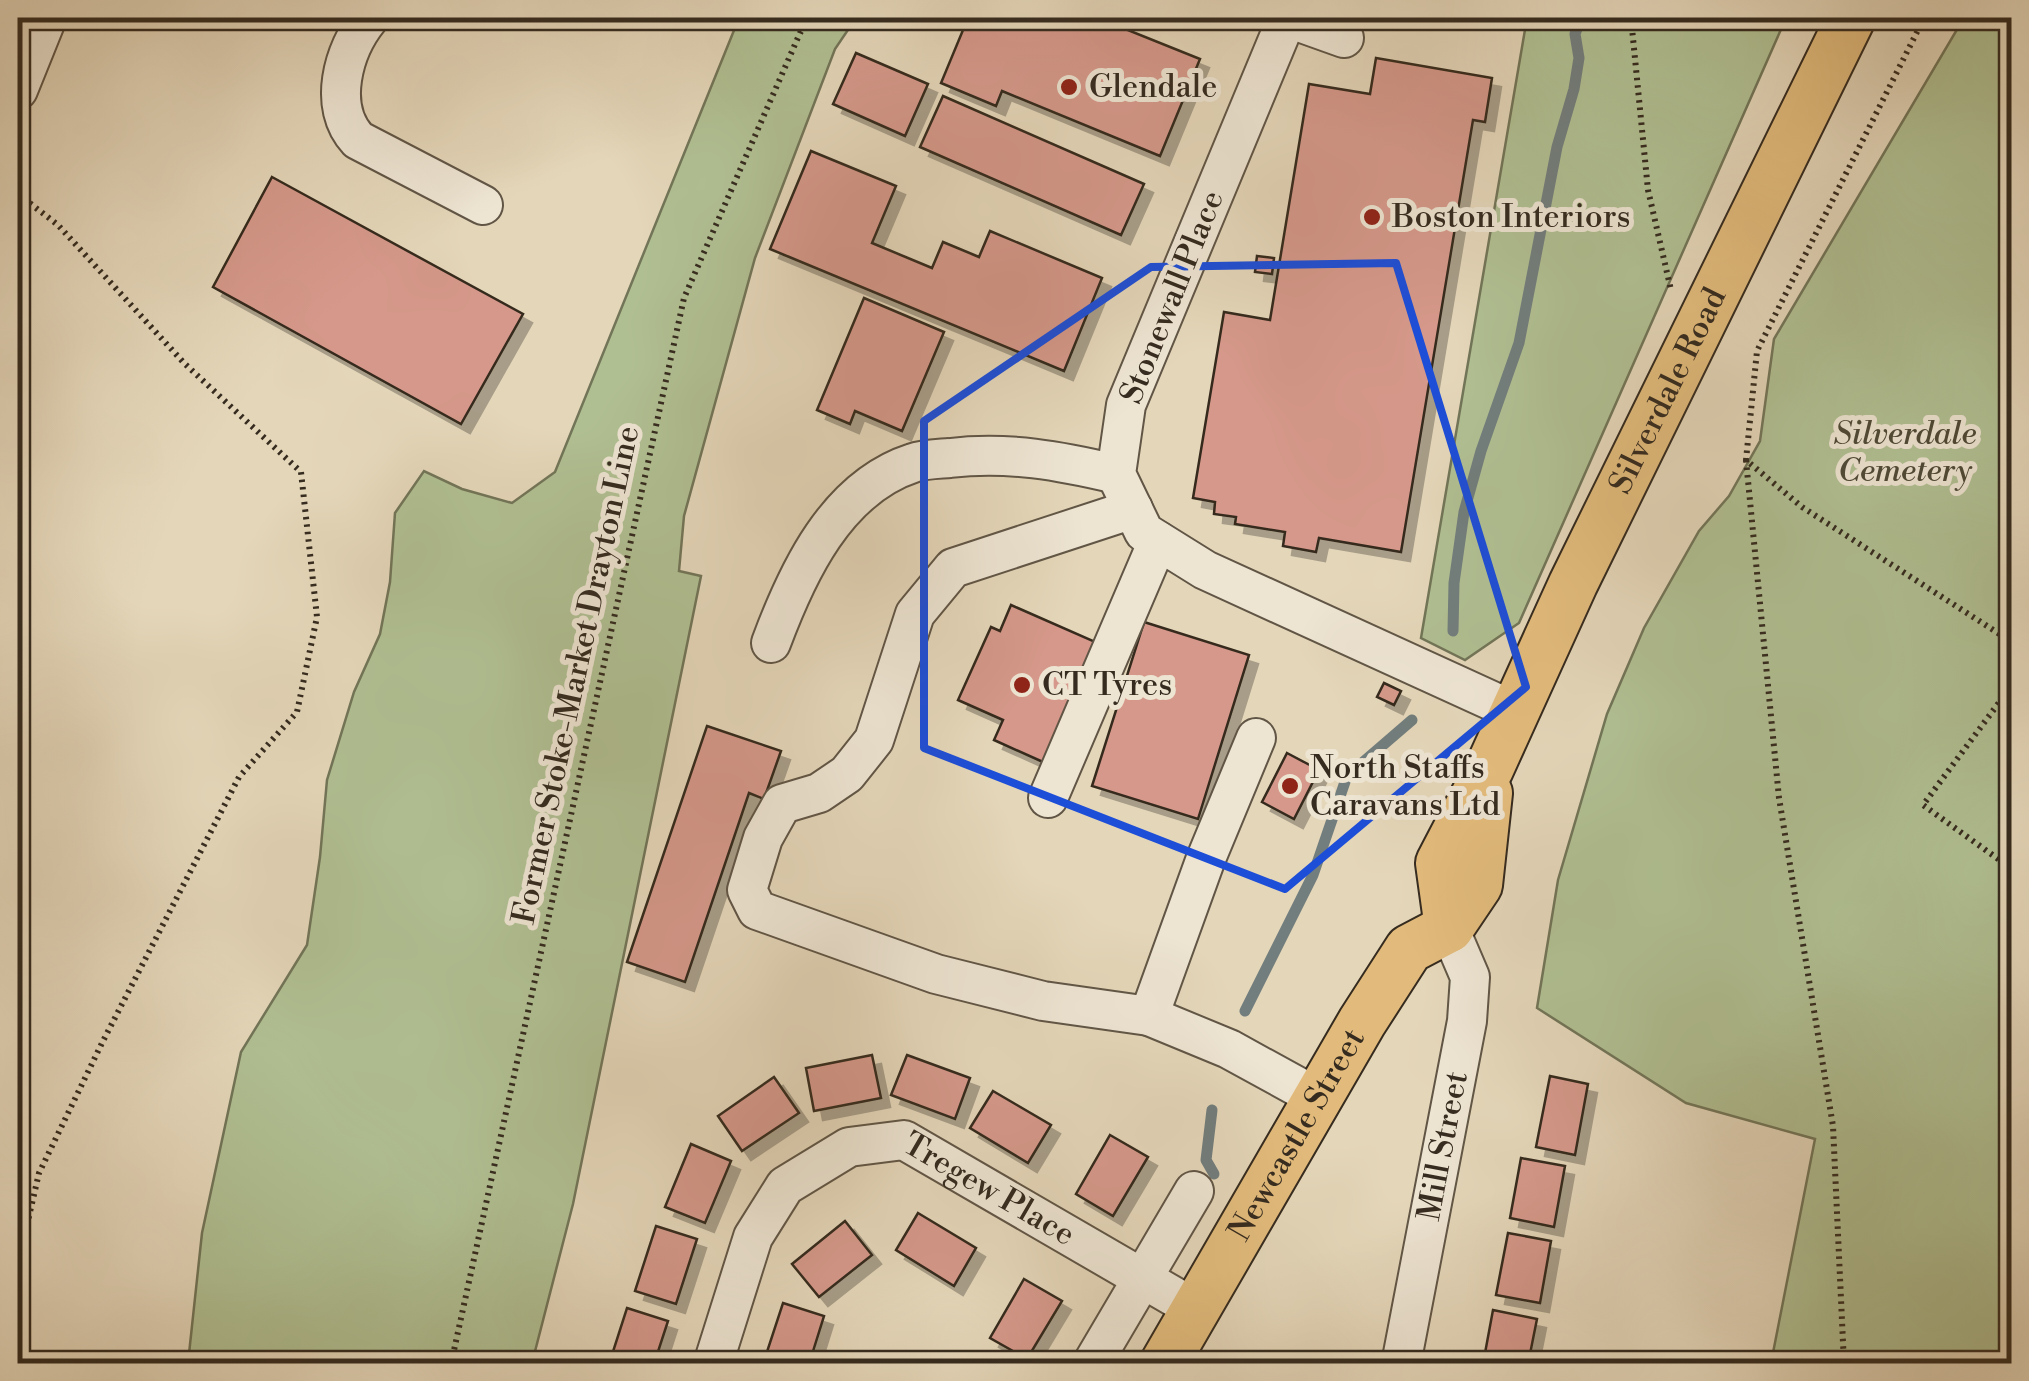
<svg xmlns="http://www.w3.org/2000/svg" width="2029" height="1381" font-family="'Libre Bodoni',serif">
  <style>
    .green { fill: #b0bf92; stroke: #727558; stroke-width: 2.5 }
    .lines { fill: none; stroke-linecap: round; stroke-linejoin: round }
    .stream { stroke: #727e7d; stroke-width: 11 }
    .building { fill: #d5988a; stroke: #352b1f; stroke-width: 2.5; filter: url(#shadow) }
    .minor-casing { stroke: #615646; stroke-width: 42 }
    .major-casing { stroke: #352b1f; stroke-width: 52 }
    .path { stroke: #352b1f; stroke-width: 6; stroke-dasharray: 2.5 5; stroke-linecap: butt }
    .minor { stroke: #ede4d2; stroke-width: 38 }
    .major { stroke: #e2bb7c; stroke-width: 48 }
    .marked { fill: none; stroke: #1d4ed8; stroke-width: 8; stroke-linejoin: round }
    .poi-dot { fill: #8f2418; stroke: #ede4d2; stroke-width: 4 }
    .labels { text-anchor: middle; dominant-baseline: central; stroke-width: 10; stroke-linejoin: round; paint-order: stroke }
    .poi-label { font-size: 32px; fill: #352b1f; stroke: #ede4d2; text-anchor: start }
    .street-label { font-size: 32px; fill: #352b1f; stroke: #ede4d2 }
    .park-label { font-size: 32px; font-style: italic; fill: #4e4936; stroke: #ede4d2 }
  </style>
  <defs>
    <filter id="shadow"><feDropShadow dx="9" dy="9" stdDeviation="0" flood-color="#0004"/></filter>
  </defs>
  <rect width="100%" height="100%" fill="#e4d6b9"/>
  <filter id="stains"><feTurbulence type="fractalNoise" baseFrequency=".002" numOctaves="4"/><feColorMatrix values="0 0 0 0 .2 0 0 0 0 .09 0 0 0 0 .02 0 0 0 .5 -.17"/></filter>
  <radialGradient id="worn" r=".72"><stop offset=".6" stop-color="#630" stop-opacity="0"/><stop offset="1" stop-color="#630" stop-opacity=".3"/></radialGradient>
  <g class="green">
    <path d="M739,18H856L835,49L755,258L684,516L679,571L701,576L573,1204L532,1363H188L202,1233L241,1052L307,945L320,857L327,780L354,692L380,634L390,582L395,513L424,471L462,489L512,503L555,472Z"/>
    <path d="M1527,18H1786L1519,623L1465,660L1421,638Z"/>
    <path d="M1969,18H2012L2011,1363H1771L1815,1139L1686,1103L1537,1008L1558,880L1607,714L1644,628L1699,531L1729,496L1760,441L1774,339L1962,21Z"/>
  </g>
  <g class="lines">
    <g class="stream">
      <path d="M1453,631L1454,583L1464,512L1481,451L1519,343L1557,147L1574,89L1579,58L1575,34L1581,18"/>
      <path d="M1245,1011L1313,875L1347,776L1412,720"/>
      <path d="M1212,1110L1206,1160L1214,1174"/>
    </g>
  </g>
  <g class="building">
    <path d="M968,18H1098L1200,59L1160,156L1002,91L996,106L941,83Z"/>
    <path d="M856,53L928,84L905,136L833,104Z"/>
    <path d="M1376,58L1492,78L1485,122L1473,120L1401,552L1319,538L1316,552L1283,546L1285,532L1235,524L1236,517L1214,514L1215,502L1193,498L1224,312L1270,320L1309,84L1370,94Z"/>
    <path d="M943,96L1144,184L1121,235L920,147Z"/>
    <path d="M811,151L896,186L872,243L932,268L943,242L979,257L990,231L1102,278L1064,371L770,249Z"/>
    <path d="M272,177L523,314L461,424L213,287Z"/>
    <path d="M1257,256L1274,258L1272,274L1255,272Z"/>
    <path d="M864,298L944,332L902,431L855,411L850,424L817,410Z"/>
    <path d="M1011,605L1100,644L1043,762L994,740L1003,720L958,700L991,627L1000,631Z"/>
    <path d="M1144,622L1249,655L1198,819L1092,786Z"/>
    <path d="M1384,683L1401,691L1394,705L1377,697Z"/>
    <path d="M707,726L781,751L764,799L749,793L685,982L627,962Z"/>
    <path d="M1287,753L1319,770L1294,819L1262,802Z"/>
    <path d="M872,1055L881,1098L814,1111L806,1068Z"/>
    <path d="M907,1055L970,1078L955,1119L891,1095Z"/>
    <path d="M1550,1076L1588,1084L1575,1155L1536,1147Z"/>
    <path d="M774,1077L799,1113L742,1151L718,1116Z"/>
    <path d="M993,1091L1051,1125L1028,1163L970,1128Z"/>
    <path d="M1110,1135L1148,1157L1113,1216L1076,1194Z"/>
    <path d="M691,1144L731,1161L705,1223L665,1207Z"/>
    <path d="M1521,1158L1565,1166L1554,1227L1510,1218Z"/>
    <path d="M918,1213L976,1248L954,1286L896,1250Z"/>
    <path d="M845,1221L872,1255L819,1297L792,1264Z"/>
    <path d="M656,1226L697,1239L676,1304L635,1291Z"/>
    <path d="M1508,1233L1551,1241L1540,1303L1496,1295Z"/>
    <path d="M1024,1279L1062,1301L1027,1359L990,1338Z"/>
    <path d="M783,1303L824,1316L809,1364H763Z"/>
    <path d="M627,1308L668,1321L654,1364H609Z"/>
    <path d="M1493,1310L1537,1319L1528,1364H1483Z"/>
  </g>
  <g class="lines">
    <g class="minor-casing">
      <g id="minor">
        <path d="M369,18C343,50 327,107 358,140L483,205"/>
        <path d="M1287,18L1126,405L1116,474L1144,532L1205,570L1514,711"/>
        <path d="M1288,18L1344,38"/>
        <path d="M18,90L47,18"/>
        <path d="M1133,509L953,568L915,614L874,740L847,774L819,793L782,804L763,838L747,890L757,910L936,974L1043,1001L1149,1016"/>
        <path d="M771,643C797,573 836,488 913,463C924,459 938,459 950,458C1008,451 1061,461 1116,474"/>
        <path d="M1256,738L1205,861L1149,1016L1229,1049L1320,1099"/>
        <path d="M1048,798L1158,541"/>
        <path id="s1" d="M713,1364L753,1237L785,1186L849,1147L904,1140L1197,1310"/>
        <path d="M1092,1364L1194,1191"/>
        <path id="s2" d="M1401,1364L1467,1021L1470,977L1449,928"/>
      </g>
    </g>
    <g class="major-casing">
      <g id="major">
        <path id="s3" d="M1449,928L1440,863L1489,769L1573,584L1851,18"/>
        <path id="s4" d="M1164,1364L1362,1022L1409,949L1449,928L1478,885L1488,793"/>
      </g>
    </g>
    <g class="path">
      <path d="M1631,18L1648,190L1671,290"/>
      <path d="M1924,18L1757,351L1746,460L1802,507L2012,642"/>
      <path d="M18,194L58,225L184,363L301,472L317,617L297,712L239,777L102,1043L39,1173L18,1264"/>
      <path d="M1746,460L1779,798L1833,1126L1844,1364"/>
      <path d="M2012,685L1923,805L2012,869"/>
      <path d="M451,1364L684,298L800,33L810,18"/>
    </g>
    <use href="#minor" class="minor"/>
    <use href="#major" class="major"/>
  </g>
  <path class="marked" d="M1396,263L1526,687L1285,889L924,748V421L1151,267Z"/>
  <g class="poi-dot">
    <circle cx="1069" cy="87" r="10"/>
    <circle cx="1372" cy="217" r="10"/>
    <circle cx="1022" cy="685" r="10"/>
    <circle cx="1290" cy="786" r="10"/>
  </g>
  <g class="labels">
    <g class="poi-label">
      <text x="1089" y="87">Glendale</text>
      <text x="1392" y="217">Boston Interiors</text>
      <text x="1042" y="685">CT Tyres</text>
      <text x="1310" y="768">North Staffs<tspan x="1310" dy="37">Caravans Ltd</tspan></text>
    </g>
    <g class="street-label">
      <text transform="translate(1172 297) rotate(-68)">Stonewall Place</text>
      <text stroke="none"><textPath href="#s3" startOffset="590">Silverdale Road</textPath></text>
      <text transform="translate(576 675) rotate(-78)">Former Stoke-Market Drayton Line</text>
      <text stroke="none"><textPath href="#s4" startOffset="265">Newcastle Street</textPath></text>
      <text stroke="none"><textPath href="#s2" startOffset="222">Mill Street</textPath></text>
      <text stroke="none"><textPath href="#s1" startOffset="422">Tregew Place</textPath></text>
    </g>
    <g class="park-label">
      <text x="1905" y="434">Silverdale<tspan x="1905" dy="37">Cemetery</tspan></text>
    </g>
  </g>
  <rect width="2029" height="1381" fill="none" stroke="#e4d6b9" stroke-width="60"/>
  <rect x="20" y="20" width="1989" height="1341" fill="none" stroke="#352b1f" stroke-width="5"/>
  <rect x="30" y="30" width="1969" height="1321" fill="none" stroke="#352b1f" stroke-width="2.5"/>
  <rect width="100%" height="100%" filter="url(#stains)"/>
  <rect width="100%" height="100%" fill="url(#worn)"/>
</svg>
